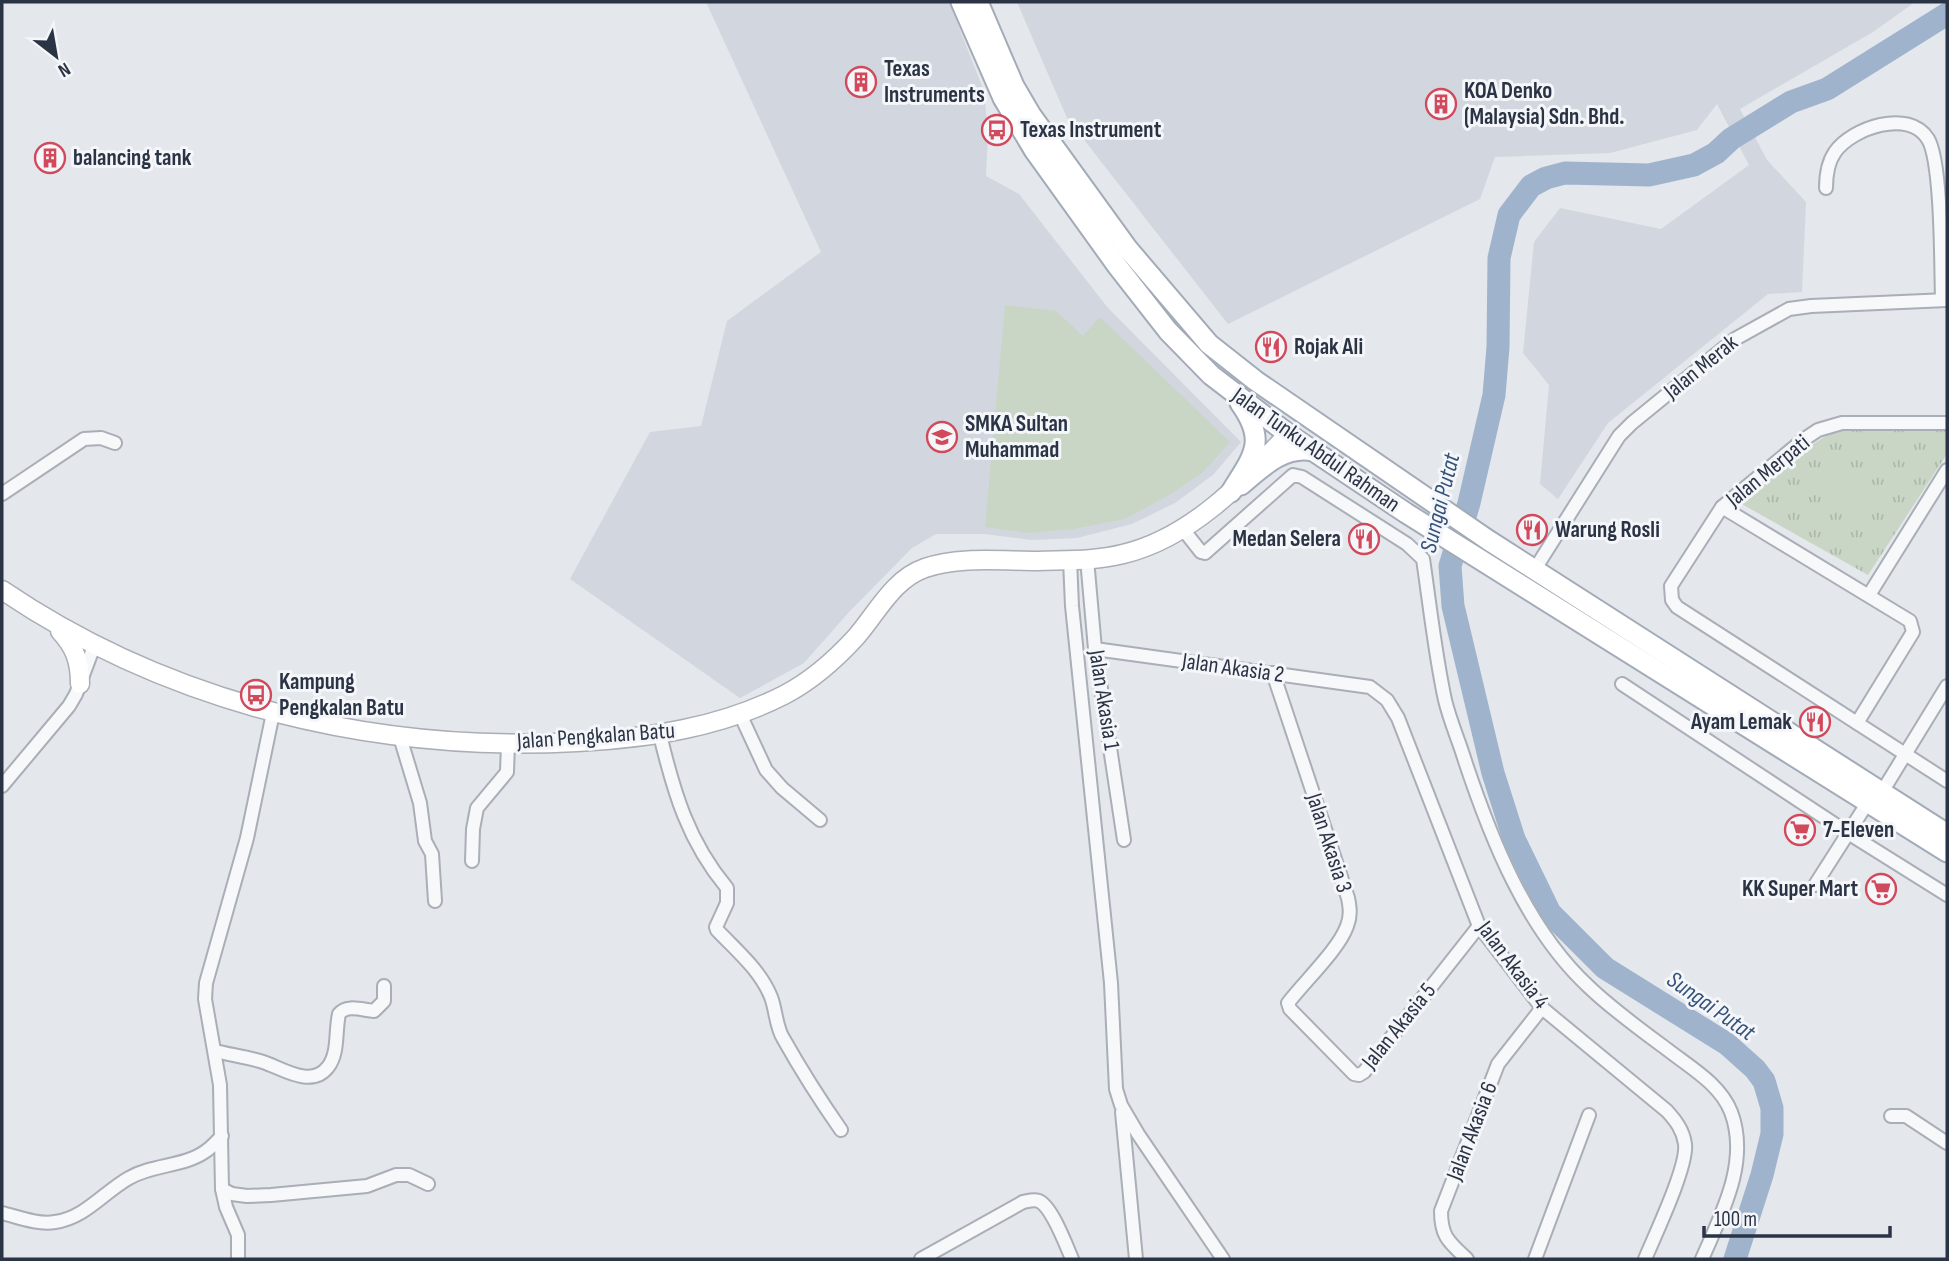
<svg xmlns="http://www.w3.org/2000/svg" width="1949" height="1261" font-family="'Sofia Sans Condensed',sans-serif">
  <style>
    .built { fill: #d2d6de }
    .park { fill: url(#park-tufts) }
    .garden { fill: #c9d6c5 }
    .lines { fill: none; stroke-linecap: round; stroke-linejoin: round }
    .river { stroke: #9fb4cc; stroke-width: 23 }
    .minor-casing { stroke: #a9aeb7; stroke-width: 16 }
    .secondary-casing { stroke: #a9aeb7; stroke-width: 21 }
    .primary-casing { stroke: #a3abb8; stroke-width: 23 }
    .minor { stroke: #f7f8fa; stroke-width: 12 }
    .secondary { stroke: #fff; stroke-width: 18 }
    .primary { stroke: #fff; stroke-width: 19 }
    .labels { text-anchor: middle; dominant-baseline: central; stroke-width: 6; stroke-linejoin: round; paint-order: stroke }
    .poi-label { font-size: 23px; font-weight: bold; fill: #2b3445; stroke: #f4f6f9; text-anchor: start }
    .street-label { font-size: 23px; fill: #2b3445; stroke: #f4f6f9 }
    .water-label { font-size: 24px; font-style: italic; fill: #34527a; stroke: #f4f6f9 }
  </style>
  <defs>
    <pattern id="park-tufts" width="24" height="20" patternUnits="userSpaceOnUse" patternTransform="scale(1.75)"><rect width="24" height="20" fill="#c9d6c5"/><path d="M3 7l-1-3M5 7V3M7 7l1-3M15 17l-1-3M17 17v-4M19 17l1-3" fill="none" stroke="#adb8ab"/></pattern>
  </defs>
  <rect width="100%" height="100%" fill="#e4e7ec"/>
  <g class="built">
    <path d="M706,2H949L984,91L988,133L986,176L1019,194L1108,308L1241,442L1214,474L1175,503L1132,524L1077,538L1032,540L984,534H936L912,548L849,612L804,663L740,698L570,579L650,432L701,426L727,321L821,252Z"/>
    <path d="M1017,2H1915L1873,32L1740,109L1767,160L1806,202L1802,292L1768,294L1608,423L1558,499L1540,484L1549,385L1523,353L1534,242L1560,208L1661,229L1749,165L1717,104L1697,130L1610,153L1495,157L1480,199L1228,324L1067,118Z"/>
  </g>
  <path class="park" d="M1947,427V454L1868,575L1740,503L1752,484L1838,428Z"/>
  <g class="garden">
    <path d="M1005,305L1056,311L1083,336L1100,317L1230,442L1203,472L1169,495L1125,519L1073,529L1028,533L985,527Z"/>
    <path d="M1841,456L1876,497L1851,517L1817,476Z"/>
  </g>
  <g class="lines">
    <path class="river" d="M1735,1259L1762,1175L1772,1134V1108L1764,1081L1755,1069L1727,1044L1605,968L1550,913L1514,839L1493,773L1453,606L1450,566L1469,503L1494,395L1498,347L1499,258L1509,215L1531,186L1546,178L1565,173L1649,175L1694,165L1716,153L1731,139L1791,102L1827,89L1947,14"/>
    <g class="minor-casing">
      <g id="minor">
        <path d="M1826,188C1826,176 1828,162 1835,152C1852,128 1909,108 1928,139C1942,162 1941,268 1942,300"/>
        <path d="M1947,423H1842L1818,430L1803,440L1722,507L1671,586L1672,600L1677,607L1947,781"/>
        <path d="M2,494L84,439L101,438L115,443"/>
        <path d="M1722,507L1910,621L1913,632L1857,723"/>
        <path d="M1182,528L1201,552L1205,553L1293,475L1302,477L1407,544L1423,559C1430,606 1435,654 1445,700C1450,721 1459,741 1465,761C1491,839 1527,930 1589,987C1613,1010 1641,1030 1668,1050C1691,1068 1720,1084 1731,1112C1750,1162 1721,1215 1702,1259"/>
        <path d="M1087,559L1095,649L1124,840"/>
        <path d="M1070,560L1072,606L1111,983L1116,1089L1121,1105L1138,1134L1223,1259"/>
        <path d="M1535,569L1619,436L1632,423L1735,339L1789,309L1811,306L1947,300"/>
        <path d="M1869,595L1947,470"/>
        <path d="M1095,649L1370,687L1387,700L1398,718L1479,926L1542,1008L1667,1111C1676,1121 1683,1130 1685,1144C1688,1166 1655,1235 1645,1259"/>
        <path d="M1273,673L1348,898C1350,908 1351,916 1347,926C1339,949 1304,982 1288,1003L1290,1009L1354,1074L1359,1075L1364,1072L1479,926"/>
        <path d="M1622,684L1848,833L1947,895"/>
        <path d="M740,714L766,770L782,788L820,820"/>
        <path d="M660,735C674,793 688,841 727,888V903L716,927L717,930C737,951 760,970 771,997C776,1010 776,1027 783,1038C801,1070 820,1100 841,1130"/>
        <path d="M400,737L420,803L425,841L432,854L435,901"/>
        <path d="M2,786L69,706L76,694L94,646"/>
        <path d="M1882,792L1947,686"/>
        <path d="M472,861L473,829L477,808L507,772L508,743"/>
        <path d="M1815,885L1868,802"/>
        <path d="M215,1051C231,1055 247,1057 263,1062C282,1068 311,1089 328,1067C339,1053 335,1031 339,1014C347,1004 362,1010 374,1011L384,1001V986"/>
        <path d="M1122,1112L1136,1259"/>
        <path d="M1891,1116H1906L1947,1143"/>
        <path d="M222,1189L232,1194L247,1196L271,1195L367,1186L396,1175H409L428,1184"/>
        <path d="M2,1213C18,1217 38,1225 55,1222C85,1218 104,1192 129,1178C153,1164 184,1167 206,1151C212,1147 217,1141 222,1136"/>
        <path d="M238,1259V1235L226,1207L222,1189L220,1085L205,999L206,983L247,838L273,713"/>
        <path d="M921,1259L1023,1202C1029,1201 1033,1199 1039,1201C1052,1207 1066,1245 1072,1259"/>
        <path d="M1467,1259C1449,1242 1441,1237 1441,1211L1498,1064L1542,1008"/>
        <path d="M1535,1259L1589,1115"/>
      </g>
    </g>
    <g class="secondary-casing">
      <g id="secondary">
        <path d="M2,590C170,704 375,753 577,742C648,738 719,728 784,695C811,681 835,660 856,637C877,613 893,579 925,568C959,556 1002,561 1038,561C1067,560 1096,561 1123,554C1190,538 1243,483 1288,434"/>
        <path d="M60,631C75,647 80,662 80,684"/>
      </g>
    </g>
    <g class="primary-casing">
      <g id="primary">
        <path d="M961,2L1003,98L1034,150L1118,267L1168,331L1211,375L1288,434L1406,513L1947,852"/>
        <path d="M978,2L1014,86L1031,115L1128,249L1209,344L1256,381L1488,540L1947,834"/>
        <path d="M1241,485C1261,468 1284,445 1313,451"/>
        <path d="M1231,492C1253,456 1268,442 1240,403"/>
      </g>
    </g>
    <use href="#minor" class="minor"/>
    <use href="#secondary" class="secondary"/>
    <use href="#primary" class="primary"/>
  </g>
  <defs>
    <g id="building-ring" transform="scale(1.575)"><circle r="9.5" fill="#f4f6f9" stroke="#d1495b" stroke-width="1.5"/><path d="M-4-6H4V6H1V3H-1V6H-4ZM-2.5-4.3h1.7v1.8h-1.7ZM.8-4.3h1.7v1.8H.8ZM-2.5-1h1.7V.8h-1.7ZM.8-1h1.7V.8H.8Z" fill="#d1495b"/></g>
    <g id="bus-ring" transform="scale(1.575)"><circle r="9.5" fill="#f4f6f9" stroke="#d1495b" stroke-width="1.5"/><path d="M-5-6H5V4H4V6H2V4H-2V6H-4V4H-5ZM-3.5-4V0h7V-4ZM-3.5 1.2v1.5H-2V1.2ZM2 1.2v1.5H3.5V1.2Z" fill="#d1495b"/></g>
    <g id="restaurant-ring" transform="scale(1.575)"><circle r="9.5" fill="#f4f6f9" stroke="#d1495b" stroke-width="1.5"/><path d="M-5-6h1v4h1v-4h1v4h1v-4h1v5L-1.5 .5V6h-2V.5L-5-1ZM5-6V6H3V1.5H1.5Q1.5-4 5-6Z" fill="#d1495b"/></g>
    <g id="school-ring" transform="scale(1.575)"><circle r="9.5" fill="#f4f6f9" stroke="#d1495b" stroke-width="1.5"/><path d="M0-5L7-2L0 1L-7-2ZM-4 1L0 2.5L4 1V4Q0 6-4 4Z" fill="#d1495b"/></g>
    <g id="supermarket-ring" transform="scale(1.575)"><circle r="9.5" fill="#f4f6f9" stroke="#d1495b" stroke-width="1.5"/><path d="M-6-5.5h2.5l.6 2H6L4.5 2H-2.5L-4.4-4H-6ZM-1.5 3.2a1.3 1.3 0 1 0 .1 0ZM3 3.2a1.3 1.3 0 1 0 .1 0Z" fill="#d1495b"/></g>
  </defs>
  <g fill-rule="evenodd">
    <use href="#building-ring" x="861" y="82"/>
    <use href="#building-ring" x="1441" y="104"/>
    <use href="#bus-ring" x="997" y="130"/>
    <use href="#building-ring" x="50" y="158"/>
    <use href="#restaurant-ring" x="1271" y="347"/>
    <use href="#school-ring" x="942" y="437"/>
    <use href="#restaurant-ring" x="1532" y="530"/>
    <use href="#restaurant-ring" x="1364" y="539"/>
    <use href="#bus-ring" x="256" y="695"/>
    <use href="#restaurant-ring" x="1815" y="722"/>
    <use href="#supermarket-ring" x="1800" y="830"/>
    <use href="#supermarket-ring" x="1881" y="889"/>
  </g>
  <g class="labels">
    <g class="poi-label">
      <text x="884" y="69">Texas<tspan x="884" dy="26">Instruments</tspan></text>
      <text x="1464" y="91">KOA Denko<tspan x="1464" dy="26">(Malaysia) Sdn. Bhd.</tspan></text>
      <text x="1020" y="130">Texas Instrument</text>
      <text x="73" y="158">balancing tank</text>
      <text x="1294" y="347">Rojak Ali</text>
      <text x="965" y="424">SMKA Sultan<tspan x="965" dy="26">Muhammad</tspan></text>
      <text x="1555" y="530">Warung Rosli</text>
      <text x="1341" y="539" text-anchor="end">Medan Selera</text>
      <text x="279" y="682">Kampung<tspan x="279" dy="26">Pengkalan Batu</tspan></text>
      <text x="1792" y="722" text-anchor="end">Ayam Lemak</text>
      <text x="1823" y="830">7-Eleven</text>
      <text x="1858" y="889" text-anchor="end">KK Super Mart</text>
    </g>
    <g class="street-label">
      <text transform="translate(1701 367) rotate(-39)">Jalan Merak</text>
      <text transform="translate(1316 450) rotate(35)">Jalan Tunku Abdul Rahman</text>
      <text transform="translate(1768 471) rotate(-39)">Jalan Merpati</text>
      <text transform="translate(1233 668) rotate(8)">Jalan Akasia 2</text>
      <text transform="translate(1104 700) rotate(81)">Jalan Akasia 1</text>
      <text transform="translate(596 736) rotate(-4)">Jalan Pengkalan Batu</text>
      <text transform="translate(1329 843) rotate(72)">Jalan Akasia 3</text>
      <text transform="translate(1513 965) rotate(53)">Jalan Akasia 4</text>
      <text transform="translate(1399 1026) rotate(-51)">Jalan Akasia 5</text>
      <text transform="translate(1472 1131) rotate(-69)">Jalan Akasia 6</text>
    </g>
    <g class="water-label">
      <text transform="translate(1440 503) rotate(-76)">Sungai Putat</text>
      <text transform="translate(1711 1006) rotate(35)">Sungai Putat</text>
    </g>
  </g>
  <rect width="1949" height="1261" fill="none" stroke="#2b3445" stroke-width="7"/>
  <g transform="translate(56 56) rotate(149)" stroke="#f4f6f9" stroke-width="5" paint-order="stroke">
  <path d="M0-5L12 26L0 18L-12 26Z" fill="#2b3445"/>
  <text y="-10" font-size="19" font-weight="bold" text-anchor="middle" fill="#2b3445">N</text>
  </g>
  <path d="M1704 1226v10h186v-10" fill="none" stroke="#2b3445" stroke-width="3.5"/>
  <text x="1714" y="1226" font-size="21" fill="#2b3445" stroke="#f4f6f9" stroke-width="5" paint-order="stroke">100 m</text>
</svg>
